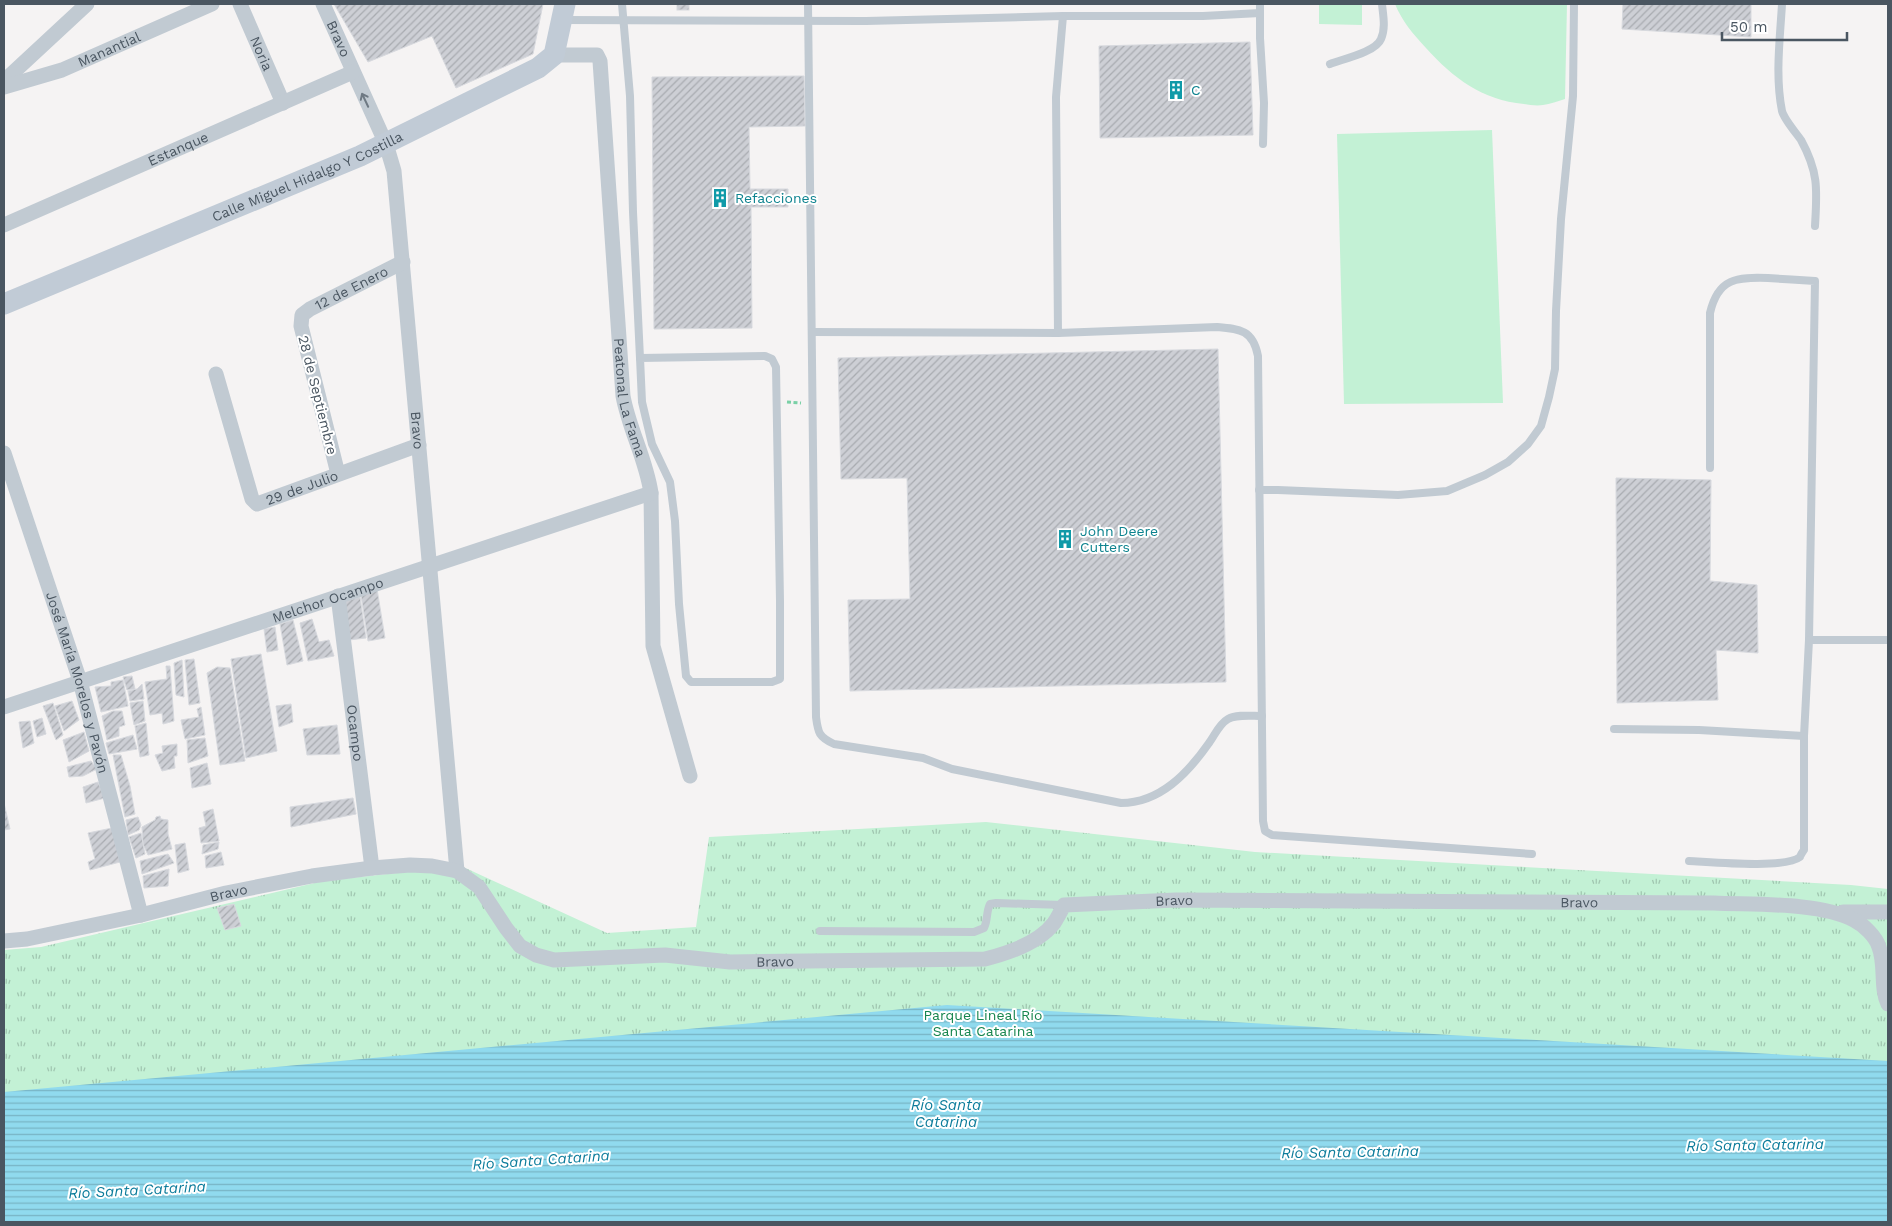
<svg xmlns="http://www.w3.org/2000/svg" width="1892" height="1226" font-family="'Work Sans',sans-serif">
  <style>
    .park { fill: url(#park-tufts) }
    .garden { fill: #c3f1d5 }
    .water { fill: url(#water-rules) }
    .building { fill: url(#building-hatch); stroke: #d7d9de }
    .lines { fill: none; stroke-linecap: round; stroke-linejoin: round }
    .path { stroke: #7ad0a6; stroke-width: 3; stroke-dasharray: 4 2.5; stroke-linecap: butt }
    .lane { stroke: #c1cad2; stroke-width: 8 }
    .street { stroke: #c1cad2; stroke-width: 15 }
    .secondary { stroke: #c1cbd6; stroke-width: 21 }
    .oneway { stroke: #6e7983 }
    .labels { text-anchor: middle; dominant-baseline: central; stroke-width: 4; stroke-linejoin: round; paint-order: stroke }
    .street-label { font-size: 14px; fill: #4a5661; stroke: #fff }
    .culture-label { font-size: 14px; fill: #0d838f; stroke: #fff; text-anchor: start }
    .park-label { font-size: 14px; fill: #17864f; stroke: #fff }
    .water-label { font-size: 15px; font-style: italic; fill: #0c7c9b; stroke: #fff }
  </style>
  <defs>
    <pattern id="park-tufts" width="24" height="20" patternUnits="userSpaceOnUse" patternTransform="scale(1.25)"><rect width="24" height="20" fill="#c3f1d5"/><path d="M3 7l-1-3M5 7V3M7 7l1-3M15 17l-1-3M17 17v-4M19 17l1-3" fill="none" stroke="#a0c6b0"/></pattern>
    <pattern id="water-rules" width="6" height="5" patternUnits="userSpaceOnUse" patternTransform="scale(1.25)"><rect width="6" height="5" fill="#90daee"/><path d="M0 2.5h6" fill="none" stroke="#78b4c4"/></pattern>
    <pattern id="building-hatch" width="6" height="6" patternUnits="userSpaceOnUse" patternTransform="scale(1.25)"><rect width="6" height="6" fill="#cdcfd5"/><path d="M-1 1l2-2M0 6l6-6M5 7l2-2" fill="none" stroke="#a8abb0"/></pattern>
  </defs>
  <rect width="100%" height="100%" fill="#f5f3f3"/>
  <path class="park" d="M986,822L1255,852L1851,885L1888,889V1222H4V950L41,947L323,881L461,866L607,933L696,927L709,837Z"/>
  <g class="garden">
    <path d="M1319,4H1362V25L1319,24Z"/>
    <path d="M1395,4H1567L1565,99C1558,101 1550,104 1543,105C1537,106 1530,105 1524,104C1482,100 1453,78 1426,48C1413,34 1402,21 1395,4Z"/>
    <path d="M1492,130L1503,403L1344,404L1337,134Z"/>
  </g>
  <path class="water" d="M947,1005L1888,1061V1222H4V1092Z"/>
  <g class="building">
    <path d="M334,4H543L533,54L456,88L432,36L368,62Z"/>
    <rect x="677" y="4" width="12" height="6"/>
    <path d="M1623,4H1751V37L1622,29Z"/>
    <path d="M1250,42L1253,135L1100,138L1099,46Z"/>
    <path d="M804,76L805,126L749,127L750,189H788V207H751L752,328L654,329L652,77Z"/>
    <path d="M1218,349L1226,682L850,691L848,600L910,599L907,478L841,479L838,358Z"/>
    <path d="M1616,478L1711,480L1710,581L1757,585L1758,653L1716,650L1718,700L1617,703Z"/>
    <path d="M377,589L385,638L368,641L361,595Z"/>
    <path d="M360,597L366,638L349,640L342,602Z"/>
    <path d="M312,619L319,642L329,640L334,656L308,661L300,623Z"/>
    <path d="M293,620L303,661L287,665L280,624Z"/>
    <path d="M275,627L278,650L267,652L264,629Z"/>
    <path d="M261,654L277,751L246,758L231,659Z"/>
    <path d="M194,659L200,703L189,705L185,660Z"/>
    <path d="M182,660L184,697L176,695L174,663Z"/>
    <path d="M166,666H170L174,721L163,724L162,713L150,715L145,682L167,679Z"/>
    <path d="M217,667L230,668L245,761L220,765L207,673Z"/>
    <path d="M132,676L135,689L127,690L123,677Z"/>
    <path d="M123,680L128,706L101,712L95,687L111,686V682Z"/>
    <path d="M142,684L144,699L130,701L128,691L137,689Z"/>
    <path d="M72,701L79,720L64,731L55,706Z"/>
    <path d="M143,701L145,721L134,725L130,703Z"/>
    <path d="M53,703L63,735L56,740L43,706Z"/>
    <path d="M291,704L293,722L279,727L276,706Z"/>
    <path d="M201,707L205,735L185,739L181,720L199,717L197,709Z"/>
    <path d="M113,711H122L125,725L119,727V736L107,740L102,716Z"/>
    <path d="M42,718L46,734L37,737L33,721Z"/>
    <path d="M30,721L34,743L23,748L19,722Z"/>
    <path d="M146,723L149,755L140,757L135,726Z"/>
    <path d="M337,725L340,754L307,755L303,729Z"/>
    <path d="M84,732L89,751L69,762L63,740Z"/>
    <path d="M133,735L137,749L109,754L106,743Z"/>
    <path d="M205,738L208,756L188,763L187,740Z"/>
    <path d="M177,744V756H174L175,768L162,771L155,755L163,753L162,746Z"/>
    <path d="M113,755H121L130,786L135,814L125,817Z"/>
    <path d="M91,761L97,769L83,776L69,777L67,767Z"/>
    <path d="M207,763L211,784L192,788L190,768Z"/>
    <path d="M98,782L105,798L86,803L83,787Z"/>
    <path d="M353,798L356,814L291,827L290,807Z"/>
    <path d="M4,803L10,829L4,830Z"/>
    <path d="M213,809L219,841L201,843L199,828L206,826L203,812Z"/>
    <path d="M160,816L161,819L168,820V834L172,849L148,855L143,844L142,827L155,820L156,817Z"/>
    <path d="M138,817L141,825L139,830L128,835L126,820Z"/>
    <path d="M112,828L120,862L90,870L88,862L95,859L88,833Z"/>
    <path d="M141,833L145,854L136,858L129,837Z"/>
    <path d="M219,842L218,849L202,854L203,845Z"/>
    <path d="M185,843L189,870L178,873L175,845Z"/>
    <path d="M221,852L224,865L206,868L205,856Z"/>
    <path d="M168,854L174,863L142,874L140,861Z"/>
    <path d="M169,869L168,886L144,888L143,876Z"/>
    <path d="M234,904L241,926L225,930L217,908Z"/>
  </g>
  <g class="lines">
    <path class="path" d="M787,402L801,403"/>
    <g class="lane">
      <path d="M622,4L630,96L633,212L640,358"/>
      <path d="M808,4L816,717C818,733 819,737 834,744L923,758L952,769L1121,803C1160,803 1188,773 1209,743C1215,735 1219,724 1228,719C1237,714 1251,716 1262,716"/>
      <path d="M1782,4C1780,39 1775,76 1782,111C1784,119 1796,133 1801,140C1819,173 1817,190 1815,226"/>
      <path d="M1260,13V38L1264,103L1263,144"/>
      <path d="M564,20L866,21L1063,16H1203L1260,13V4"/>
      <path d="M1330,64C1343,59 1376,52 1381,39C1386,28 1383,15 1382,4"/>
      <path d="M812,332L1058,333L1217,327C1240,329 1253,330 1258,356L1263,821L1265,831L1272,835L1532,854"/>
      <path d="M1058,333L1056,97L1063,16"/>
      <path d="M765,356L772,359L776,367L780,601V679L772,682H691L686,676L679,604L675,521L670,482L652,444L642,402L640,358Z"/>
      <path d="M1710,468V313C1718,278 1737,277 1768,278C1784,279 1799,280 1815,281L1809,640H1888"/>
      <path d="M1259,490H1278L1398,495L1447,491L1485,475L1508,462L1528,444L1541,426L1549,397L1555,369L1556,311L1561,219L1573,96L1574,4"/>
      <path d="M1614,729L1699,730L1804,736"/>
      <path d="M1689,861C1711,862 1785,869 1800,857C1800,856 1803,851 1804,850V736L1809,640"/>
      <path d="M820,931L974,932L984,928C988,920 986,912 990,904L996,903L1064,905"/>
    </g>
    <g class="street">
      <path id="s1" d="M240,4L283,103"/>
      <path id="s2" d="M323,4L386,144L394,171L457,871"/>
      <path id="s3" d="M554,55H597L600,61L623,396C629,429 646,459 651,493L653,646L690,776"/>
      <path d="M4,81L87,4"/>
      <path id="s4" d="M4,87L62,70L212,4"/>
      <path id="s5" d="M4,225L353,72"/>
      <path id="s6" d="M216,374L252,499L257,504L419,445"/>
      <path id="s7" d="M4,453L80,681L141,915"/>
      <path id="s8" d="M338,474L301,326L302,315L310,309L403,262"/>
      <path id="s9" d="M338,596L372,868"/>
      <path id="s10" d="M4,707L651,493"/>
      <path d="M1843,912H1888"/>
      <path id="s11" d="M4,941L27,939L141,915L226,893L312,876L372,868L410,865L432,866L457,871L479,887L506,928L520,946L536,955L554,960L665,955L730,962L985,959C1009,953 1039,943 1054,923C1058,917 1061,911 1064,905L1176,900L1714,903C1754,905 1819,902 1854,920C1864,925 1876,937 1879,947C1886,965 1880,987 1888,1004"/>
    </g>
    <path class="secondary" id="s12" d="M4,304L360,156L538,68L554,55L565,4"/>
  </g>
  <defs><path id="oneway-shaft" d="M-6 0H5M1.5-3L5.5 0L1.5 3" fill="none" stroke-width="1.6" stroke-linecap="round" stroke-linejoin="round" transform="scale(1.25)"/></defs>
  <use class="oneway" href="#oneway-shaft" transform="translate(365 100) rotate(-115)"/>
  <defs>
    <g id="building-bare" transform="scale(1.5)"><path d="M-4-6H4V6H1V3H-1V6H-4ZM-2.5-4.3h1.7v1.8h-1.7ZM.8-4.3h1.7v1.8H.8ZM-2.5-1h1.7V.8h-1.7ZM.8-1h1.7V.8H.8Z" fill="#0f9aa8" stroke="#fff" stroke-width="2.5" paint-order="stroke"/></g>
  </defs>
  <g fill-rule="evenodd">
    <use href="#building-bare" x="1176" y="90"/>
    <use href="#building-bare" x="720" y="198"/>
    <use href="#building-bare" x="1065" y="539"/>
  </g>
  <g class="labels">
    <g class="street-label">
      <text stroke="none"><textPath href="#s2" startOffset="38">Bravo</textPath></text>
      <text stroke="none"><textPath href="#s4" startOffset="112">Manantial</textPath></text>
      <text stroke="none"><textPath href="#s1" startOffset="54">Noria</textPath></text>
      <text stroke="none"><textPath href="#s5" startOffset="190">Estanque</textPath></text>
      <text stroke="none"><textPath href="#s12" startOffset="329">Calle Miguel Hidalgo Y Costilla</textPath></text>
      <text stroke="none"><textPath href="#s8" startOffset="220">12 de Enero</textPath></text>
      <text transform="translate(318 395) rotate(76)">28 de Septiembre</text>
      <text stroke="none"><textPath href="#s3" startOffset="388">Peatonal La Fama</textPath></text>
      <text stroke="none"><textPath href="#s2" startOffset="442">Bravo</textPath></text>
      <text stroke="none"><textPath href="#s6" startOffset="185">29 de Julio</textPath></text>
      <text stroke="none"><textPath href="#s10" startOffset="341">Melchor Ocampo</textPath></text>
      <text stroke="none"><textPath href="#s7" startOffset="241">José María Morelos y Pavón</textPath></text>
      <text stroke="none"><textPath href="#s9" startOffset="138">Ocampo</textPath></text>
      <text stroke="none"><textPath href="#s11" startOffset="230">Bravo</textPath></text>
      <text stroke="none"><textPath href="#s11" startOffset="1239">Bravo</textPath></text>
      <text stroke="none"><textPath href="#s11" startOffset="1644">Bravo</textPath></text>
      <text stroke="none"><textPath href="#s11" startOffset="819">Bravo</textPath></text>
    </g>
    <g class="culture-label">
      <text x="1191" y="90">C</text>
      <text x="735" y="198">Refacciones</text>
      <text x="1080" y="531">John Deere<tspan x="1080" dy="16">Cutters</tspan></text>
    </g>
    <g class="park-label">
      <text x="983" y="1015">Parque Lineal Río<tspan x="983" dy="16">Santa Catarina</tspan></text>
    </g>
    <g class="water-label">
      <text x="946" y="1105">Río Santa<tspan x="946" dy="17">Catarina</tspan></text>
      <text transform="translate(1755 1145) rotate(-1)">Río Santa Catarina</text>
      <text transform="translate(1350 1152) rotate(-1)">Río Santa Catarina</text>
      <text transform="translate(541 1160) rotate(-4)">Río Santa Catarina</text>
      <text transform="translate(137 1190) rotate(-3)">Río Santa Catarina</text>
    </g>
  </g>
  <rect width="1892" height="1226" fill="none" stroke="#4a5661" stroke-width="10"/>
  <path d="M1722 32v8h125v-8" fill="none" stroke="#4a5661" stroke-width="2.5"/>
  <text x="1730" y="32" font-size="15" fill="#4a5661" stroke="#ffffff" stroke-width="4" paint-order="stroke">50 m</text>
</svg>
